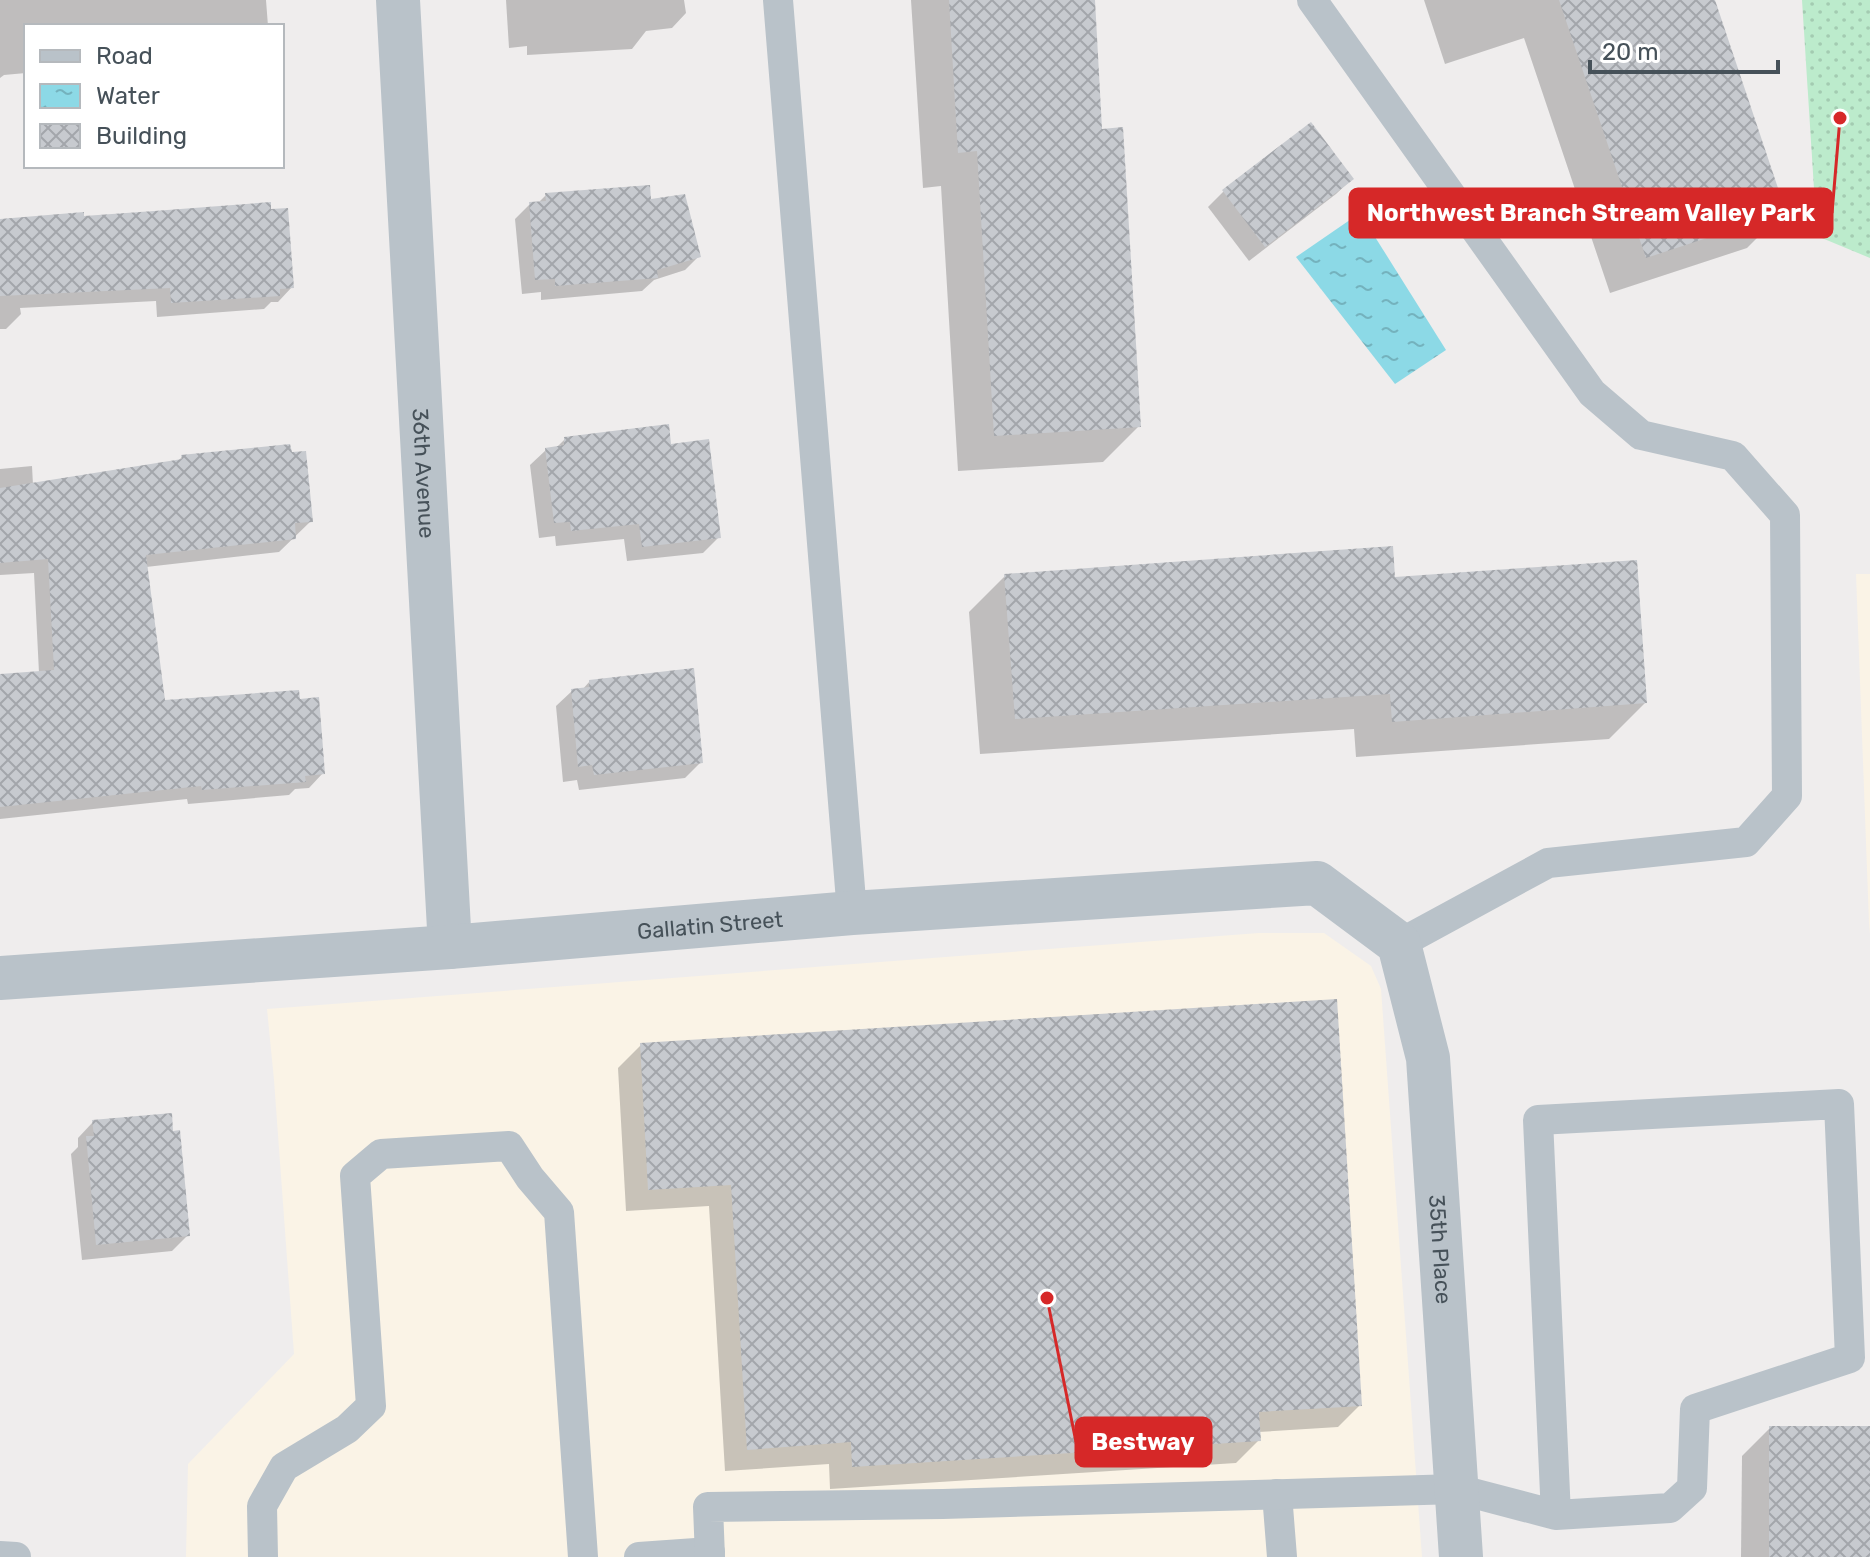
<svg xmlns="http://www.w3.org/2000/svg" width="1870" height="1557" font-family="Rubik,sans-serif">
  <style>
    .commercial { fill: #faf3e6 }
    .grass { fill: url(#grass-dots) }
    .water { fill: url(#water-ripples) }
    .shadow { fill: #0003 }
    .building { fill: url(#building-cross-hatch) }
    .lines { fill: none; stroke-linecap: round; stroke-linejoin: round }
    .service { stroke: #b9c2c9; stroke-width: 30 }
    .minor { stroke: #b9c2c9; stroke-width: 44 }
    .labels { text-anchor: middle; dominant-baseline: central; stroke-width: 6; stroke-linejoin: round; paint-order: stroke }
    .street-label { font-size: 22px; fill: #465159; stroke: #fff }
    .leader { fill: none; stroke: #d62828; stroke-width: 3 }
    .callout-dot { fill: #d62828; stroke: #fff; stroke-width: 3 }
    .callout { fill: #d62828; stroke: #d62828; stroke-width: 3 }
    .callout-label { font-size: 24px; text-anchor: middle; font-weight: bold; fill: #fff }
  </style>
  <defs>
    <pattern id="grass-dots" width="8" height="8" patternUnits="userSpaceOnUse" patternTransform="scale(2)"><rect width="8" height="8" fill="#bcebcc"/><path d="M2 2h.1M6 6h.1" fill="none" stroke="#a3cbb1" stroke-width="1.8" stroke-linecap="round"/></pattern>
    <pattern id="water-ripples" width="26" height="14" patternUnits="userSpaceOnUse" patternTransform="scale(2)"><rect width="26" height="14" fill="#8cd9e6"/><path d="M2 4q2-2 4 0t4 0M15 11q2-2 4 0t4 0" fill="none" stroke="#74b2bd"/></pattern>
    <pattern id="building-cross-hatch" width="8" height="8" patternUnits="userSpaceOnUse" patternTransform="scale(2)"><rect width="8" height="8" fill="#c7cacf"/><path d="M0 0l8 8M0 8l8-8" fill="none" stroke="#a3a6ab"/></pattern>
  </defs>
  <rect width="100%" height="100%" fill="#efeded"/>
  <g class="commercial">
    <path d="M1856,574H1870V934L1869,923Z"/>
    <path d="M1259,933H1324L1371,966L1381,989L1422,1557H186L188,1464L294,1354L274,1080L267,1009Z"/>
  </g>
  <path class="grass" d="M1802,0H1870V258L1817,236Z"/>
  <path class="water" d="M1360,213L1446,350L1395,384L1296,257Z"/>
  <g class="shadow">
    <path d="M0,0H266L268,26H26V73L4,75L0,78Z"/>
    <path d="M506,0H684L686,13L672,28L646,31L632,49L527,55V46L509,48Z"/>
    <path d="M911,0H1093L1100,131L1139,426L1103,462L958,471L941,186L923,188Z"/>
    <path d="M1424,0H1712L1783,212L1747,248L1610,293L1524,38L1445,64Z"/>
    <path d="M1352,179L1336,194L1249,261L1208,207L1224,191Z"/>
    <path d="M546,195L650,202L699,256L685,270L654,280L642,291L541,300V292L522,294L515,219L530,204H537Z"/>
    <path d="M0,222L292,287L278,302H271L264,309L157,317L156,301L20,308L21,314L6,329H0Z"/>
    <path d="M565,439L669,446L719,537L703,553L627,561L624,539L556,546L555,536L539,538L530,465L546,450L556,448Z"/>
    <path d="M182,457L311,521L279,552L146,567L163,703L323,773L309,788L295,789L289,795L188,804L187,799L0,819V676L39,673L34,573L0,575V469L32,466L33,485L178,461Z"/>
    <path d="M1005,576L1393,579L1645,703L1609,739L1356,757L1354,729L980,754L969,612Z"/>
    <path d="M590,681L701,762L685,778L579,790L577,780L563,782L556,706L572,691L582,690Z"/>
    <path d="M641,1045L1360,1405L1338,1427L1258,1432L1259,1440L1236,1463L830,1489L829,1464L725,1471L709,1206L626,1211L618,1068Z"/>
    <path d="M93,1122L188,1235L172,1251L82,1260L71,1154L78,1147V1138Z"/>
    <path d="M1770,1428H1870V1557H1741L1742,1456Z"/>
  </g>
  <g class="building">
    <path d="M949,0H1095L1102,129L1123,127L1141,427L994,436L977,151L958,153Z"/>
    <path d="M1559,0H1715L1786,212L1646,258Z"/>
    <path d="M1311,122L1354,179L1265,247L1222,190Z"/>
    <path d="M650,185L651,199L685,194L701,257L657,270L658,278L555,286V279L535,280L529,202L546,201L545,193Z"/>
    <path d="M271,202V209L288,208L294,288L280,289V296L171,303L170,288L0,296V219L84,212V216L154,211Z"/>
    <path d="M669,424L671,444L709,439L721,538L642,547L639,524L571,531L570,522L554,523L545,448L564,445V437Z"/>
    <path d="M290,444L292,452L306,451L313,522L295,523L296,539L146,555L165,700L299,690L300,699L319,697L325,774L305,776L306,782L202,790L201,786L0,807V674L54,670L48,559L0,563V488L182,459L181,455Z"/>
    <path d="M1393,546L1395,577L1637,560L1647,703L1392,722L1390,694L1015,719L1004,574Z"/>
    <path d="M694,668L703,763L594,775L592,765L578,767L571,689L589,687V680Z"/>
    <path d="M1337,999L1362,1406L1259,1412L1261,1441L852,1467L851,1442L747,1450L731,1185L648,1190L640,1043Z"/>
    <path d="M172,1113L173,1131L180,1130L190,1236L96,1245L86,1136H94L92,1120Z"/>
    <rect x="1769" y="1426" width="101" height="131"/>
  </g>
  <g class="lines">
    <g class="service">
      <path d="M778,0L852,913"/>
      <path d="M1312,0L1592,393L1641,435L1733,456L1785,515L1787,796L1746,842L1548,863L1399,944"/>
      <path d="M1277,1494L1282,1557"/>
      <path d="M0,1556L16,1557"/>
      <path d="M263,1557L262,1506L284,1467L347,1429L371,1406L355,1176L381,1154L509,1146L530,1178L559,1212L583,1557"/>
      <path d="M639,1557L710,1552"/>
      <path d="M710,1557L708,1507L943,1504L1457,1489L1556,1515L1670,1508L1692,1488L1695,1409L1850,1358L1839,1104L1538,1120L1556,1515"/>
    </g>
    <g class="minor">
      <path id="s1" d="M398,0L450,947"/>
      <path id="s2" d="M0,978L450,947L852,913L1317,883L1399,944L1428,1058L1461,1557"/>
    </g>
  </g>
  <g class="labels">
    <g class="street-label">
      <text stroke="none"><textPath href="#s1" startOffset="474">36th Avenue</textPath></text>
      <text stroke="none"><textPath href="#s2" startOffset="712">Gallatin Street</textPath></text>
      <text stroke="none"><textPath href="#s2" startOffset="1732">35th Place</textPath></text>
    </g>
  </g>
  <path class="leader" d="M1840 118L1832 213M1047 1298L1076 1442"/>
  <g class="callout-dot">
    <circle cx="1840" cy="118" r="8"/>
    <circle cx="1047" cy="1298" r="8"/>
  </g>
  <g class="callout">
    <rect x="1350" y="189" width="482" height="48" rx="8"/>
    <rect x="1076" y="1418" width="135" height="48" rx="8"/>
  </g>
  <g class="callout-label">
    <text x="1591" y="221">Northwest Branch Stream Valley Park</text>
    <text x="1143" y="1450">Bestway</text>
  </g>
  <rect x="24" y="24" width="260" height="144" fill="#ffffff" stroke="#b5b9bd" stroke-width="2"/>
  <rect x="40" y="50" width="40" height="12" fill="#b9c2c9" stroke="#b5b9bd" stroke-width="2"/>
  <text x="96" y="64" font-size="24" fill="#465159">Road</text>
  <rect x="40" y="84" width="40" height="24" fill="url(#water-ripples)" stroke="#b5b9bd" stroke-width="2"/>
  <text x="96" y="104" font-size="24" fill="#465159">Water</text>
  <rect x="40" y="124" width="40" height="24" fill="url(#building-cross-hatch)" stroke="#b5b9bd" stroke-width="2"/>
  <text x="96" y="144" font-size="24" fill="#465159">Building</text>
  <path d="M1590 60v12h188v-12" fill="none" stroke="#465159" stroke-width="4"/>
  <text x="1602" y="60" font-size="24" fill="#465159" stroke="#ffffff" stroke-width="6" paint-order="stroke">20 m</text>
</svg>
